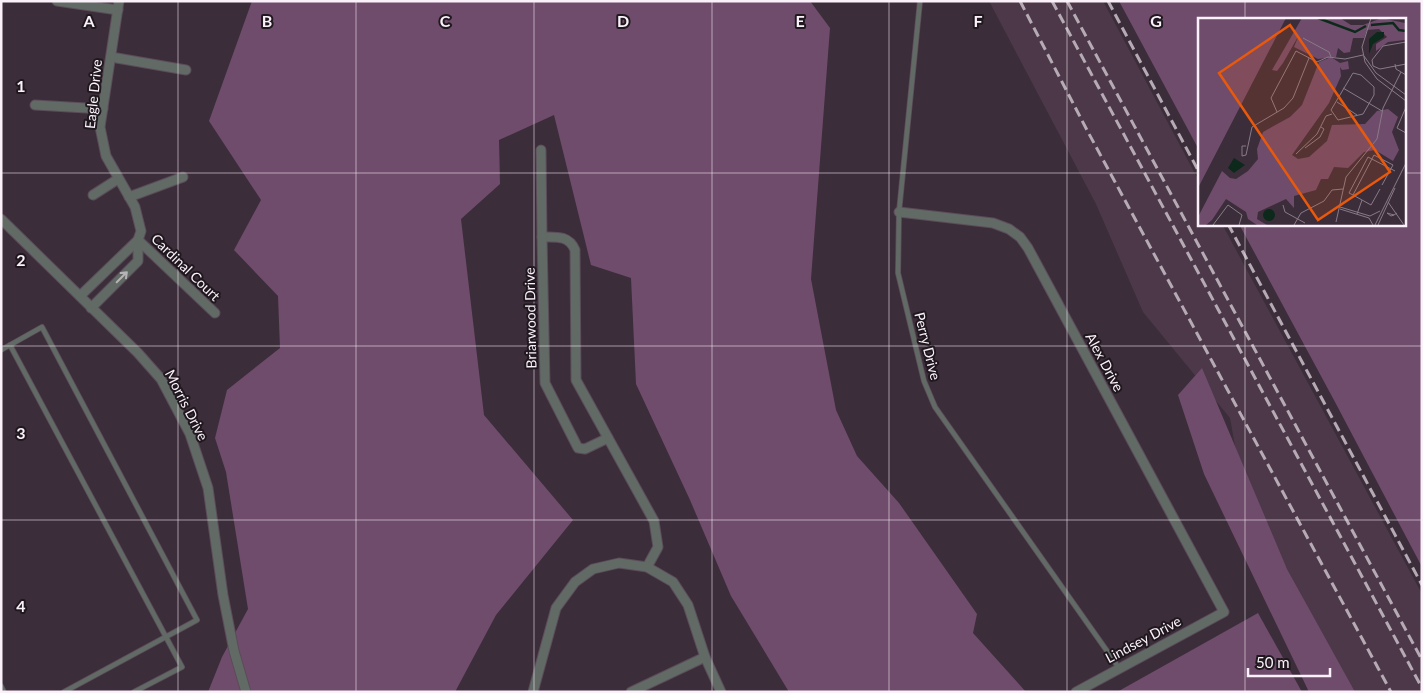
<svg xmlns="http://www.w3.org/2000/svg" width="1423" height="693" font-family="Lato,sans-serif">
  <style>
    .built { fill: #4c3849 }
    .green { fill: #6f4c6b }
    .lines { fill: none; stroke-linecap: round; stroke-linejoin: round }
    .lane-casing { stroke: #5b4c59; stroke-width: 6 }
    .street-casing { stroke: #5b4c59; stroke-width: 11 }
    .lane { stroke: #626a65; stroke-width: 4.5 }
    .street { stroke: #626a65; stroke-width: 9 }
    .rail { stroke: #b6abb5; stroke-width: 3; stroke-dasharray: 10 5; stroke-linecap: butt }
    .oneway { stroke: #b6b4b7 }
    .grid { fill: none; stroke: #fbf1fa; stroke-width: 1; stroke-opacity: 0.55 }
    .labels { text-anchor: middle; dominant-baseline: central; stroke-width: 4; stroke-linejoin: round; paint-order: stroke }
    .street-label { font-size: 14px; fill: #fbf1fa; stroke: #1f181e }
    .inset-river { fill: none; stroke: #0d291b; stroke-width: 2.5 }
    .inset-road { fill: none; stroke: #887b87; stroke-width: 1 }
    .view { fill: #e8590c; fill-opacity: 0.15; stroke: #e8590c; stroke-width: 2.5 }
    .inset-edge { fill: none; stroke: #fbf1fa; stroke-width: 2.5 }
    .grid-label { font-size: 16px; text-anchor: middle; font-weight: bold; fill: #fbf1fa; stroke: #1f181e; stroke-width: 4; stroke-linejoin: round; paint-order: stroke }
  </style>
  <rect width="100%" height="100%" fill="#3c2d3a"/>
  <path class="built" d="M989,1H1103L1199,181V224H1222L1422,594V692H1353L1242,485L1230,418L1143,312L1096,204Z"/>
  <g class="green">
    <path d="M252,1H810L830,28L811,279L836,410L857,456L899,503L977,614L973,633L1026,692H789L731,596L690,500L636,384L631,278L591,265L554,115L499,140L500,184L461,219L484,415L573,520L496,615L455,692H208L222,657L248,609L226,472L215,438L227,390L280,348L278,296L234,250L261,200L209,121Z"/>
    <path d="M1119,1H1422V567L1335,402L1239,224H1404V19H1199V150Z"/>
    <path d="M1202,368L1287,569L1355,692H1309L1204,474L1178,395Z"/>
    <path d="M1258,613L1302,692H1117Z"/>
  </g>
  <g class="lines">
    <g class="lane-casing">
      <g id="lane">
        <path d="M920,1L899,212L898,273L924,381L935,407L1119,668"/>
        <path d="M10,345L42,327L197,620L64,692"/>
        <path d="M1,350L10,345L182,667L134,692"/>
        <path d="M1,686L4,692"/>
      </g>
    </g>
    <g class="street-casing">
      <g id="street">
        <path d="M57,1L118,10"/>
        <path d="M111,57L186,70"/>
        <path d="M35,105L103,109"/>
        <path d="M541,150L542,237C556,237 569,235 575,250L576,380L654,521L658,547L647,567"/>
        <path d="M93,195L118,179"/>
        <path d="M129,197L183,177"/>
        <path d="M899,212L993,223L1009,229L1020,237L1028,248L1224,612L1076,692"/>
        <path d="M1,219L138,353L161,379L190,434L208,488L223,595L234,651L246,692"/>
        <path d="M542,237L545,383L578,448L585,449L608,438"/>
        <path d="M138,240L215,313"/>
        <path d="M80,296L138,240"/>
        <path d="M91,308L138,261V240L141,231L135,207L106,156L100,127L119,1"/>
        <path d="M533,692L556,608L575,582L593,569L619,563L647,567L673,582L688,605L705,657L721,692"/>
        <path d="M631,692L705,657"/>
      </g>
    </g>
    <use href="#lane" class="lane"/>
    <use href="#street" class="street"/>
    <g class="rail">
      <path d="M1020,1L1088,132L1391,692"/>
      <path d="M1052,1L1422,688"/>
      <path d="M1067,1L1422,660"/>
      <path d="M1108,1L1199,172"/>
      <path d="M1228,224L1422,585"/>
    </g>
  </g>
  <defs><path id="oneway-shaft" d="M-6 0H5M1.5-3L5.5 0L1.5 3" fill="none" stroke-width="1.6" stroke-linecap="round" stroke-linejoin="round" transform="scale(1.25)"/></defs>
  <use class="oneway" href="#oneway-shaft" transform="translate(122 277) rotate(-45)"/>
  <path class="grid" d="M178,1V692M356,1V692M534,1V692M712,1V692M889,1V692M1067,1V692M1245,1V19M1,173H1199M1404,173H1422M1245,224V692M1,346H1422M1,520H1422"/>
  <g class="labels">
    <g class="street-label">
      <text transform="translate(93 94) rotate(-84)">Eagle Drive</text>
      <text transform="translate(186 267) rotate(44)">Cardinal Court</text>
      <text transform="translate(530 318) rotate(-91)">Briarwood Drive</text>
      <text transform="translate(928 346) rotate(76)">Perry Drive</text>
      <text transform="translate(1105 362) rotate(62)">Alex Drive</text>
      <text transform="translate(187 405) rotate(63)">Morris Drive</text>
      <text transform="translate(1143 639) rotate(-28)">Lindsey Drive</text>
    </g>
  </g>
  <g transform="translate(1198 18)">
    <rect width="208" height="208" fill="#3c2d3a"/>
    <path d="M0,0H88L0,170ZM104,0H142L153,7H165L184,0L207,5V22L190,24L178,33V26L189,19L181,11L169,12L166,20H155L152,34L146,35L140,30L138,39L120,41L96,29L101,17L85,45L79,53L74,52ZM133,39L142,45L150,43L151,51L144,52L142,49L143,58L131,85L94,137L100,141L111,139L129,123L134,107L167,106L179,93L190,91L200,99L194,114L201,132L195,143L177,132L166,134L150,150L136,149L130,161H123L118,172L96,178V190L88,181L60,194L59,201L69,207H59L50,201L48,194L28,181L14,202L8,207H0V199L24,153L32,160L38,161L50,153L60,141L59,131L65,114L92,99L104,87L121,44Z" fill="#6f4c6b"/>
    <path d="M179,14H186V19L175,26L171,36V21ZM36,140L47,147L36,155L30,150ZM65 197a6 6 0 1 1 12 0a6 6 0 1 1-12 0Z" fill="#0d291b"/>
    <path class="inset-river" d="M120,0L157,14L168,8M173,7L195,5L201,12L208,13"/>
    <path class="inset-road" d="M173,0L164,29L167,44L179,61L208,83M105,20L131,34L133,39M208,24L185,28L174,42L175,48L182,51L208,46M166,38L178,55L208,77M197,46L198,51L208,57M155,55L163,57L176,69V77L165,96L140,102L133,92ZM145,70L184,93M139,84L159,97M208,89L199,110L208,115M79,94L73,80L98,33L119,44L130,39L147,41L165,37M48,128H44V138L48,137L54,109L86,90L95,80L111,40M107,130L122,119L126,111L123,109M98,136L119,116L128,98L134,96M155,177L151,175L170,139L197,153M164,182L173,187L182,171M190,184L206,207M85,187L87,194L107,205M142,189L172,198L182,193M142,191L171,200L175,207M159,196L164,182L155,177L176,137L195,147L184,167M196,197L189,195L193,198L196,197L199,195M138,204L148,159L179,121L185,90L203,54M15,207L30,187L44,197L41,207M96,207L103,195L126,183L134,172L145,171M177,207L208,145M180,207L197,170"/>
    <path class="view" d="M92,7L192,154L120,202L21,55Z"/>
    <rect width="208" height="208" class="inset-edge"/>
  </g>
  <g class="grid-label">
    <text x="89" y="27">A</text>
    <text x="267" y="27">B</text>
    <text x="445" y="27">C</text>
    <text x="623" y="27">D</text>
    <text x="800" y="27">E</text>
    <text x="978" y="27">F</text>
    <text x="1156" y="27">G</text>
    <text x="21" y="92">1</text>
    <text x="21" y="266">2</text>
    <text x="21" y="439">3</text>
    <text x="21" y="612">4</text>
  </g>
  <rect width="1423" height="693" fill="none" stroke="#fbf1fa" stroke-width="5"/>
  <path d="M1248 668v8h82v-8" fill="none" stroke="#fbf1fa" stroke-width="2.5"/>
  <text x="1256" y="668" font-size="15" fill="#fbf1fa" stroke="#1f181e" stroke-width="4" paint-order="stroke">50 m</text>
</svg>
